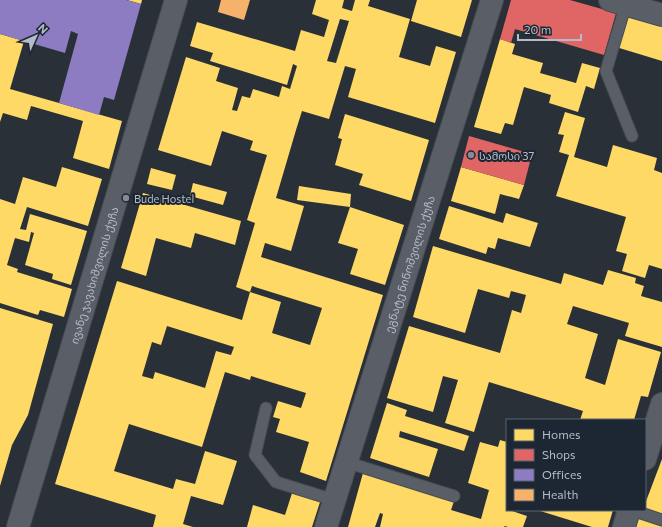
<svg xmlns="http://www.w3.org/2000/svg" width="662" height="527" font-family="Commissioner,'Noto Sans Georgian',sans-serif">
  <style>
    .homes { fill: #ffd966; fill-rule: evenodd }
    .shops { fill: #e06666 }
    .offices { fill: #8e7cc3 }
    .health { fill: #f6b26b }
    .lines { fill: none; stroke-linecap: round; stroke-linejoin: round }
    .lane-casing { stroke: #484c53; stroke-width: 13 }
    .street-casing { stroke: #484c53; stroke-width: 24 }
    .lane { stroke: #5a5e66; stroke-width: 11 }
    .street { stroke: #5a5e66; stroke-width: 22 }
    .poi-dot { fill: #848b96; stroke: #1d2633; stroke-width: 1.5 }
    .labels { text-anchor: middle; dominant-baseline: central; stroke-width: 4; stroke-linejoin: round; paint-order: stroke }
    .poi-label { font-size: 11px; fill: #b4bcc9; stroke: #1d2633; text-anchor: start }
    .street-label { font-size: 11px; fill: #b4bcc9; stroke: #1d2633 }
  </style>
  <rect width="100%" height="100%" fill="#2a3038"/>
  <g class="homes">
    <path d="M127,0H142L141,4Z"/>
    <path d="M316,0H344L342,8L352,11L355,0H370L368,6L410,19L399,57L430,66L436,46L456,52L435,123L348,97L356,69L345,66L329,119L302,111L296,130L276,198L304,206L291,251L265,243L261,257L383,295L326,481L300,472L309,442L276,432L280,419L273,417L278,401L301,408L306,393L251,376L250,380L225,372L202,447L129,424L114,471L173,489L176,479L195,484L205,451L237,461L223,505L191,496L183,524L193,527H153L156,515L55,484L117,281L242,320L250,292L281,302L272,333L310,345L322,308L252,286L250,292L236,287L255,223L247,220L267,155L250,150L253,141L222,131L211,166L158,150L186,57L220,68L216,81L238,88L232,110L237,111L242,96L250,98L253,89L279,97L282,86L290,89L297,66L293,64L287,85L210,61L213,53L190,46L197,22L295,51L301,30L324,37L329,20L312,14ZM340,19L349,21L336,63L327,61ZM167,326L234,347L231,355L216,351L205,388L155,372L153,379L142,376L152,342L161,345Z"/>
    <path d="M417,0H472L461,37L411,21Z"/>
    <path d="M626,15L662,26V61L616,47Z"/>
    <path d="M0,34L24,41L10,89L122,121L109,169L73,158L83,121L31,106L27,120L3,113L0,122Z"/>
    <path d="M500,39L515,44L512,54L543,63L540,73L576,83L582,63L600,68L594,89L586,86L578,112L549,103L551,95L524,87L513,125L505,123L501,134L474,127Z"/>
    <path d="M565,112L585,118L574,157L607,167L613,145L657,158L654,170L662,173V269L649,265L645,278L622,271L627,254L616,251L626,217L556,196L569,155L559,152L564,135L558,134Z"/>
    <path d="M345,114L429,140L411,201L359,185L363,174L335,165L342,139L338,138Z"/>
    <path d="M62,167L102,179L88,226L27,207L20,229L26,230L30,214L87,231L71,285L52,279L53,274L25,265L34,233L31,232L29,242L15,238L7,265L18,269L17,272L72,289L64,317L40,310L38,315L0,303V199L15,204L23,177L56,187Z"/>
    <path d="M461,167L524,185L519,199L500,194L495,214L451,201Z"/>
    <path d="M151,168L176,175L172,190L147,184Z"/>
    <path d="M193,183L227,192L223,205L190,196Z"/>
    <path d="M299,186L351,194L350,207L297,200Z"/>
    <path d="M143,193L241,221L235,245L195,233L191,248L156,238L146,276L121,268Z"/>
    <path d="M449,206L503,223L506,213L538,223L530,247L498,238L495,249L488,247L486,254L439,239Z"/>
    <path d="M350,207L404,225L385,285L350,274L358,249L338,243Z"/>
    <path d="M433,246L561,284L564,273L603,285L608,270L636,278L635,283L644,286L641,296L662,302V347L625,336L629,323L573,306L567,324L598,334L585,378L605,385L618,339L661,352L648,397L641,396L634,420H580L583,411L489,382L474,432L445,423L458,380L443,376L433,412L387,398L409,326L500,353L512,310L521,313L526,295L511,291L509,298L478,289L465,333L413,317Z"/>
    <path d="M0,308L53,324L28,415L12,445L0,486Z"/>
    <path d="M387,403L407,410L405,416L469,436L464,451L400,431L399,437L438,449L429,477L370,458Z"/>
    <path d="M500,440L507,442V510H512V511L527,516L523,527H508L505,526L504,527H380L383,514L380,513L375,527H348L363,473L454,501L451,510L481,519L489,490L468,483L480,442L498,447Z"/>
    <path d="M662,459V517L645,510V504Z"/>
    <path d="M293,490L321,499L312,527H247L253,505L285,515Z"/>
    <path d="M537,510H613L608,527H592Z"/>
    <path d="M639,517L662,526V527H636Z"/>
  </g>
  <g class="shops">
    <path d="M511,0H570L616,13L604,55L515,29L511,43L500,39Z"/>
    <path d="M469,136L532,154L524,185L461,167Z"/>
  </g>
  <path class="offices" d="M0,0H126L141,4L114,100L104,97L99,115L59,103L78,34L71,31L65,53L0,34Z"/>
  <path class="health" d="M221,0H250L244,20L218,12Z"/>
  <g class="lines">
    <g class="lane-casing">
      <g id="lane">
        <path d="M626,4L606,71L632,136"/>
        <path d="M266,408L255,455L276,482L334,500"/>
        <path d="M346,462L454,496"/>
        <path d="M632,510L662,520"/>
      </g>
    </g>
    <g class="street-casing">
      <g id="street">
        <path d="M610,0L662,15"/>
        <path d="M645,459L662,404"/>
        <path id="s1" d="M18,527L176,0"/>
        <path id="s2" d="M326,527L492,0"/>
        <path d="M624,527L629,510"/>
      </g>
    </g>
    <use href="#lane" class="lane"/>
    <use href="#street" class="street"/>
  </g>
  <g class="poi-dot">
    <circle cx="471" cy="155" r="4"/>
    <circle cx="126" cy="198" r="4"/>
  </g>
  <g class="labels">
    <g class="poi-label">
      <text x="479" y="155">სამოსი 37</text>
      <text x="134" y="198">Bude Hostel</text>
    </g>
    <g class="street-label">
      <text stroke="none"><textPath href="#s2" startOffset="276">ეგნატე ნინოშვილის ქუჩა</textPath></text>
      <text stroke="none"><textPath href="#s1" startOffset="263">ივანე ჯავახიშვილის ქუჩა</textPath></text>
    </g>
  </g>
  <rect x="506" y="419" width="140" height="92" fill="#1d2633" stroke="#59626f"/>
  <rect x="514" y="429" width="20" height="12" fill="#ffd966" stroke="#59626f"/>
  <text x="542" y="439" font-size="12" fill="#b4bcc9">Homes</text>
  <rect x="514" y="449" width="20" height="12" fill="#e06666" stroke="#59626f"/>
  <text x="542" y="459" font-size="12" fill="#b4bcc9">Shops</text>
  <rect x="514" y="469" width="20" height="12" fill="#8e7cc3" stroke="#59626f"/>
  <text x="542" y="479" font-size="12" fill="#b4bcc9">Offices</text>
  <rect x="514" y="489" width="20" height="12" fill="#f6b26b" stroke="#59626f"/>
  <text x="542" y="499" font-size="12" fill="#b4bcc9">Health</text>
  <g transform="translate(36 36) rotate(45)" stroke="#1d2633" stroke-width="3" paint-order="stroke">
  <path d="M0-3L7 15L0 10L-7 15Z" fill="#b4bcc9"/>
  <text y="-6" font-size="11" font-weight="bold" text-anchor="middle" fill="#b4bcc9">N</text>
  </g>
  <path d="M518 34v6h63v-6" fill="none" stroke="#b4bcc9" stroke-width="2"/>
  <text x="524" y="34" font-size="12" fill="#b4bcc9" stroke="#1d2633" stroke-width="3" paint-order="stroke">20 m</text>
</svg>
